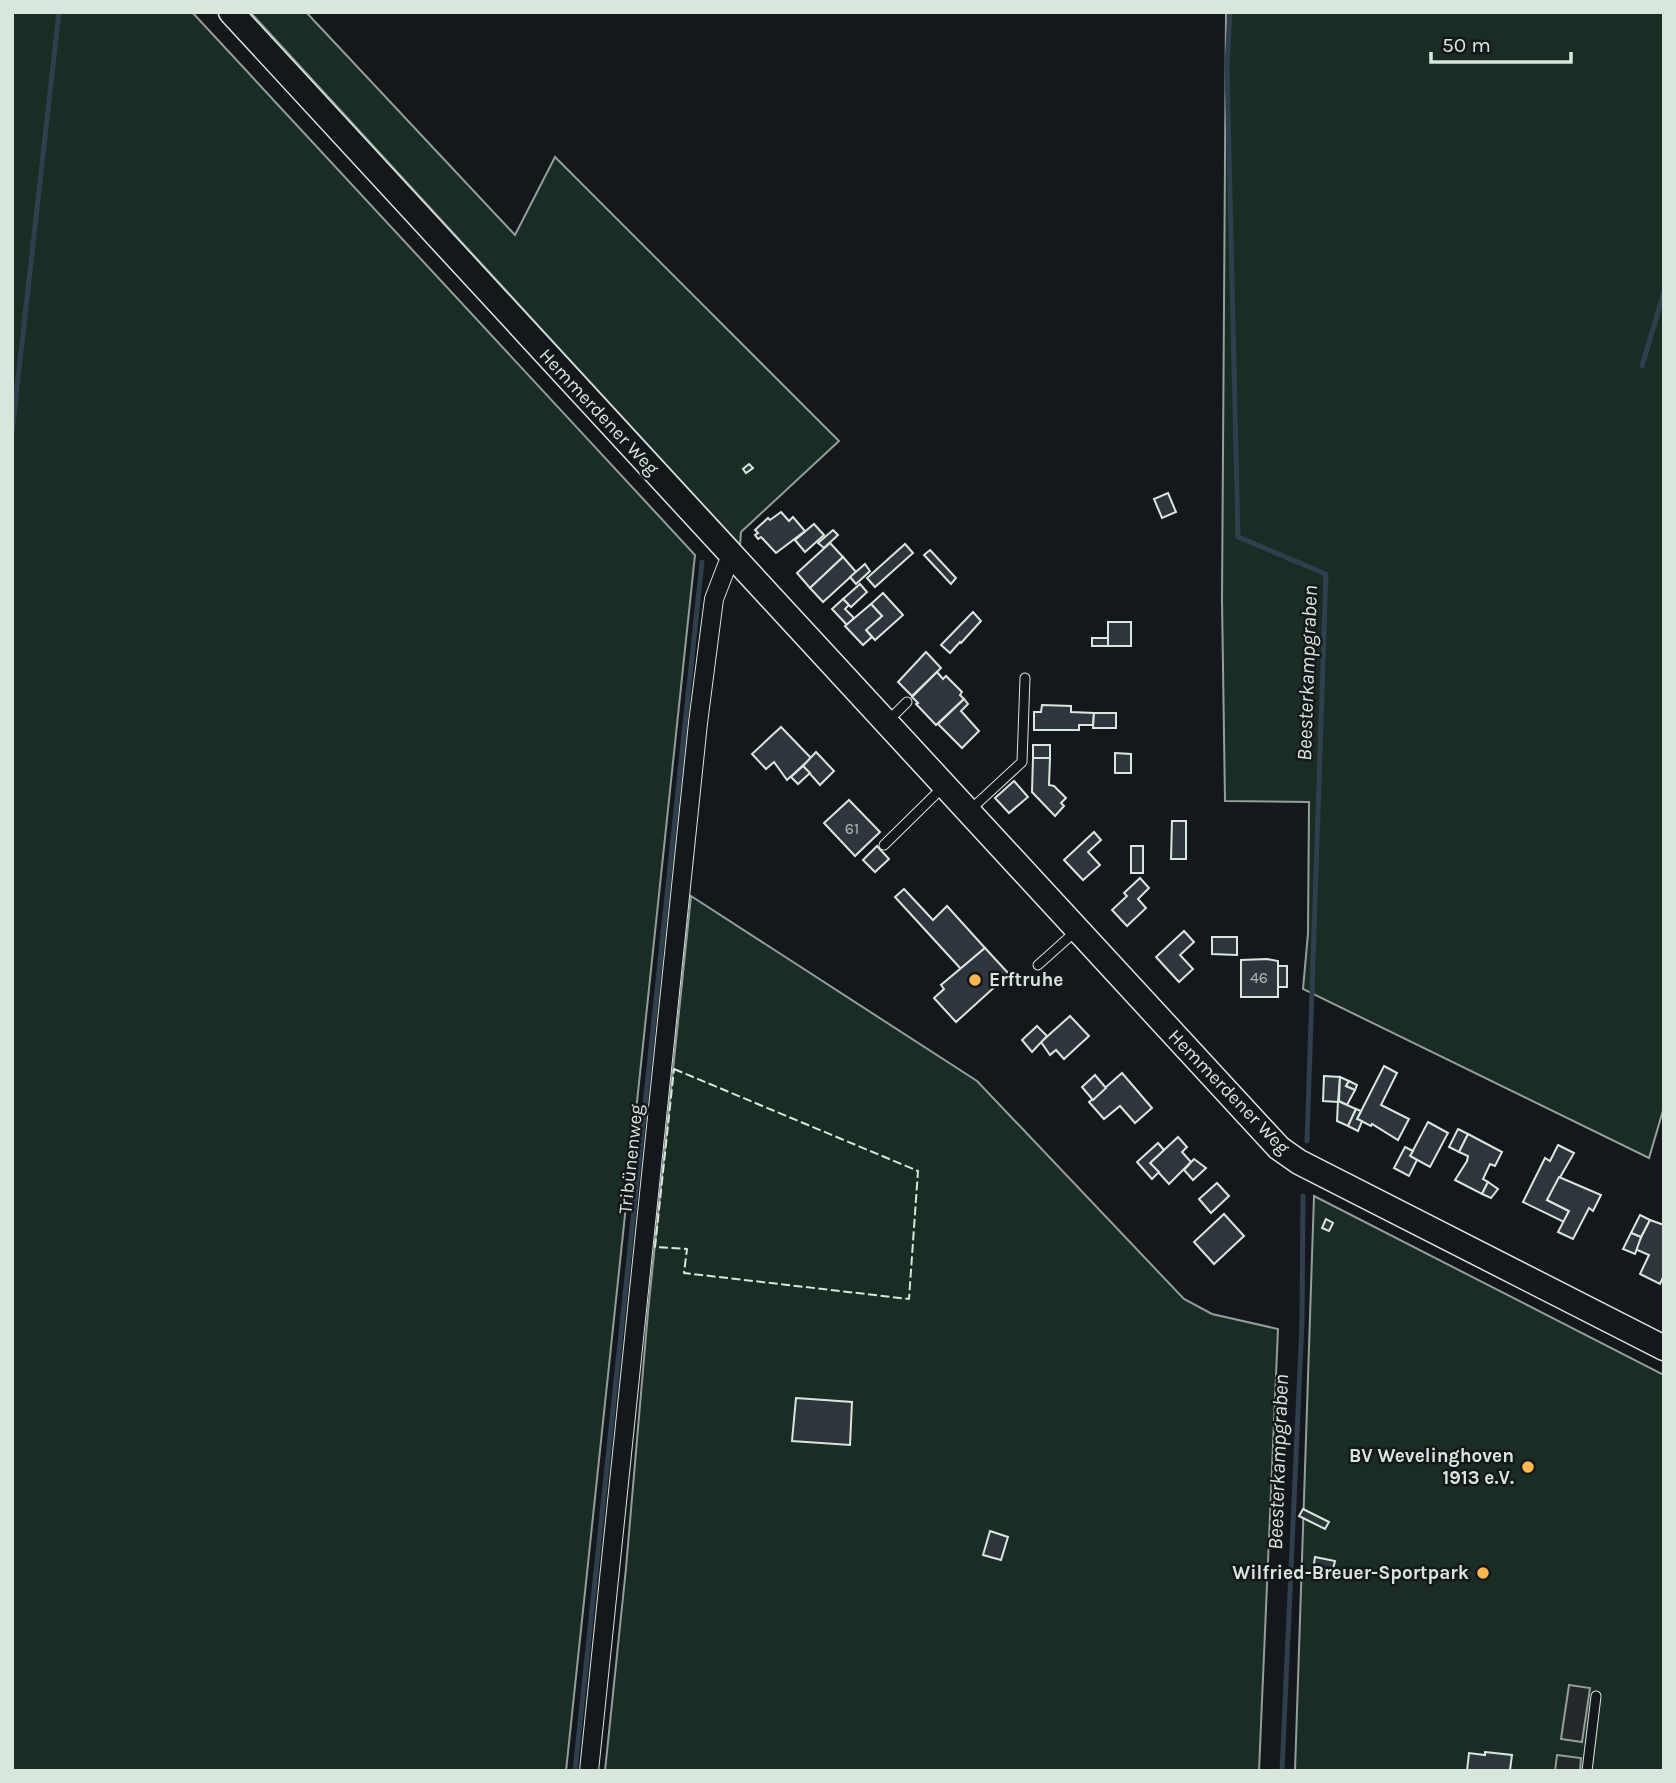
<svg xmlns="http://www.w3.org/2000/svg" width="1676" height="1783" font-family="Karla,sans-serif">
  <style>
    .green { fill: #1a2d24; stroke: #939e99; stroke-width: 2 }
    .parking { fill: #24282b; stroke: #939e99; stroke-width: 2 }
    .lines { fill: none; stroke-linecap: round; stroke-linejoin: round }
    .stream { stroke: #2f3f4d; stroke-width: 5 }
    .building { fill: #2c363c; stroke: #d8e6dc; stroke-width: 2 }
    .service-casing { stroke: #d8e6dc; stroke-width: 11 }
    .minor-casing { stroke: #d8e6dc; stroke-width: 20 }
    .secondary-casing { stroke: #d8e6dc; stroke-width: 27 }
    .service { stroke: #14181c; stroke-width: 9 }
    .minor { stroke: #14181c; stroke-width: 18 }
    .secondary { stroke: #14181c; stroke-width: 24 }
    .fence { stroke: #d8e6dc; stroke-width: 2; stroke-dasharray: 9 3.5; stroke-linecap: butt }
    .poi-dot { fill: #ffb74d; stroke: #14181c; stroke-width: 2.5 }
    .labels { text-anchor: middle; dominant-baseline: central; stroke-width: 5; stroke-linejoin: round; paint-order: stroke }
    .number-label { font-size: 16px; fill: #adbab4 }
    .street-label { font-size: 19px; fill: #d8e6dc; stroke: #14181c }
    .poi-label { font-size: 19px; font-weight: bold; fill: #d8e6dc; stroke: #14181c; text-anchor: end }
    .water-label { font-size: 21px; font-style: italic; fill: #d8e6dc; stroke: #14181c }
  </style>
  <rect width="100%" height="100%" fill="#14181c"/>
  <g class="green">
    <path d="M12,12H192L695,555L566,1771H12Z"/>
    <path d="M250,12H306L515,235L555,157L839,441L741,532L740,545Z"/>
    <path d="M1226,12H1664V1107L1649,1158L1303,989L1308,933L1309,802L1225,801L1222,600Z"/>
    <path d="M691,896L977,1081L1184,1299L1212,1314L1278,1329L1259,1771H605L626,1568L648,1312Z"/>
    <path d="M1314,1196L1664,1375V1771H1295Z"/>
  </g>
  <g class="parking">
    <path d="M1569,1685L1590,1688L1582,1742L1561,1739Z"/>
    <path d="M1557,1755L1581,1758L1580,1771H1555Z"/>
  </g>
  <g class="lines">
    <g class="stream">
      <path d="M1230,12L1227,66L1238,537L1326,574L1307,1141"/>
      <path d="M1642,366L1664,292"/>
      <path d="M12,432L59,12"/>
      <path d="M575,1771L702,562"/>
      <path d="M1282,1771L1302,1322L1303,1196"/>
    </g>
  </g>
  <g class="building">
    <path d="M749,464L753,468L746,473L743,469Z"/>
    <path d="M1168,493L1176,512L1162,518L1154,499Z"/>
    <path d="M781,512L789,521L793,517L805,531L776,553L761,537L758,539L755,535L758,533L755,530L768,518L770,520Z"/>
    <path d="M814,524L824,535L805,552L795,540Z"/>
    <path d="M833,530L838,535L824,548L818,543Z"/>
    <path d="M830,543L843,557L810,588L797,573Z"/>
    <path d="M905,544L913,553L875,587L867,578Z"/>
    <path d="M930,550L956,578L951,584L924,555Z"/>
    <path d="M843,557L856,572L823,602L810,588Z"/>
    <path d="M865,564L870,571L856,584L850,577Z"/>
    <path d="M860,584L867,592L851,607L843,599Z"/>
    <path d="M883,593L903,615L875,640L866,630L882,616L871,604Z"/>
    <path d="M843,599L849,605L845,609L854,618L847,625L832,609Z"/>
    <path d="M871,604L882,616L866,630L872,637L863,645L845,626Z"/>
    <path d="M973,612L981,621L961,643L960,642L950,653L941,645Z"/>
    <rect x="1108" y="622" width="23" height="24"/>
    <rect x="1092" y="638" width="16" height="8"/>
    <path d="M926,652L941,668L912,696L898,682Z"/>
    <path d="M937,672L943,679L946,676L962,692L960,695L964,699L936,725L916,704L918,703L912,697Z"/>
    <path d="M964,699L968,704L961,711L979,731L962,748L938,724Z"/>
    <path d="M1042,705L1071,706V712L1094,713L1093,725H1079V730H1034V712H1041Z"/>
    <path d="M1094,713H1116V728H1093Z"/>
    <path d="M781,727L811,758L787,780L774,762L766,769L752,754Z"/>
    <rect x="1033" y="745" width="17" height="13"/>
    <path d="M816,752L834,771L820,785L803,766Z"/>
    <path d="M1115,753L1131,754V773H1115Z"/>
    <path d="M1033,758H1050L1049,785L1054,786L1066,798L1061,803L1064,806L1055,816L1032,792Z"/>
    <path d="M803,766L810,773L798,784L791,777Z"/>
    <path d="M1014,781L1028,797L1009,813L995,798Z"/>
    <path d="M849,800L880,832L855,856L824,823Z"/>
    <path d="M1172,821H1186V859H1171Z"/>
    <path d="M1094,832L1101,840L1088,852L1100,865L1083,880L1064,860Z"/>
    <path d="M877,846L889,859L875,872L863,860Z"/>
    <rect x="1131" y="846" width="12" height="27"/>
    <path d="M1140,878L1149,888L1138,899L1146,908L1127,926L1112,910L1127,896L1124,893Z"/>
    <path d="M904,889L933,920L947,906L985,948L961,969L895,897Z"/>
    <path d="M1184,931L1194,942L1180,955L1193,969L1179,982L1156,957Z"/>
    <path d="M1212,937H1237V955L1212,954Z"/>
    <path d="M985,948L1009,974L956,1022L934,998L944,989L941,985Z"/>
    <path d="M1267,959L1278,961V997H1241V960Z"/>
    <rect x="1278" y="966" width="9" height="21"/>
    <path d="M1070,1016L1089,1036L1064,1059L1056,1050L1050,1055L1041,1042Z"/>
    <path d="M1037,1026L1047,1036L1032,1052L1022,1040Z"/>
    <path d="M1384,1066L1397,1073L1381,1105L1409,1119L1398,1140L1372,1124L1371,1126L1357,1119Z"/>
    <path d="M1122,1073L1152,1108L1135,1123L1120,1106L1104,1119L1089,1102Z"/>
    <path d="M1095,1075L1106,1088L1093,1100L1082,1087Z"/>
    <path d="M1324,1076L1340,1077L1338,1102L1323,1101Z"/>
    <path d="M1340,1077L1349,1081L1346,1086L1355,1090L1347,1105L1339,1101Z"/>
    <path d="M1349,1081L1357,1085L1355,1090L1346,1086Z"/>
    <path d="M1338,1101L1356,1109L1348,1126L1337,1121Z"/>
    <path d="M1356,1109L1361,1111L1357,1119L1362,1121L1358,1131L1348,1126Z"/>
    <path d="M1428,1122L1448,1133L1430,1167L1410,1156Z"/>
    <path d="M1458,1129L1468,1134L1459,1152L1449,1147Z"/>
    <path d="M1468,1134L1502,1152L1495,1166L1490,1164L1483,1179L1488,1182L1482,1194L1455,1180L1467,1161L1468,1156L1459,1152Z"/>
    <path d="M1178,1137L1187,1147L1182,1152L1191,1162L1169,1184L1150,1163Z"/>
    <path d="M1158,1143L1164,1150L1150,1163L1159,1172L1152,1179L1137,1162Z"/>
    <path d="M1558,1145L1574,1153L1547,1200L1569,1211L1564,1222L1523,1202L1545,1158L1550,1161Z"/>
    <path d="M1405,1147L1413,1151L1410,1156L1417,1160L1409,1176L1394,1168Z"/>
    <path d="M1194,1159L1206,1168L1193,1180L1184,1170Z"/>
    <path d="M1559,1177L1601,1195L1593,1211L1589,1208L1573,1239L1558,1232L1569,1211L1547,1200Z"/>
    <path d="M1488,1182L1498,1189L1491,1198L1482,1194Z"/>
    <path d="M1217,1183L1229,1196L1211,1213L1199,1199Z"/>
    <path d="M1224,1214L1244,1236L1214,1264L1194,1242Z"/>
    <path d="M1640,1215L1650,1220L1641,1237L1631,1233Z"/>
    <path d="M1326,1219L1333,1223L1329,1231L1322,1228Z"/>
    <path d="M1650,1220L1664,1225V1275L1660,1284L1640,1274L1649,1255L1635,1249Z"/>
    <path d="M1631,1233L1641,1237L1635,1254L1623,1249Z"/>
    <path d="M796,1398L852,1402L850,1445L792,1441Z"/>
    <path d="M1303,1509L1329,1522L1325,1529L1299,1516Z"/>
    <path d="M990,1531L1008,1537L1001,1560L983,1555Z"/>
    <path d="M1315,1557L1335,1561L1332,1573L1313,1570Z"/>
    <path d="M1485,1752L1512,1755L1510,1770L1514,1771H1467L1469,1753L1485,1755Z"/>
  </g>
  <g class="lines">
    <g class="service-casing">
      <g id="service">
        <path d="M888,721L907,702"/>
        <path d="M969,811L1022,762L1025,678"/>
        <path d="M884,845L943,787"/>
        <path d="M1038,965L1076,931"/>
        <path d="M1587,1771L1596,1696"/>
      </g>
    </g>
    <g class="minor-casing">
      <path id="minor" d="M589,1771L698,723L714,599L731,555"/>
    </g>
    <g class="secondary-casing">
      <path id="secondary" d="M231,12L1279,1148L1299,1162L1664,1348"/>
    </g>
    <use href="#service" class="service"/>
    <use href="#minor" class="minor"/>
    <use href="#secondary" class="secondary"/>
    <path class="fence" d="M674,1069L918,1171L909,1299L684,1273L687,1249L655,1247Z"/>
  </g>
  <g class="poi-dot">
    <circle cx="975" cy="980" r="7"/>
    <circle cx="1528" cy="1467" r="7"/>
    <circle cx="1483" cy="1573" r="7"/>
  </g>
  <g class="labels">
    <g class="number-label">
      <text x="852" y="828">61</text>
      <text x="1259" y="977">46</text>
    </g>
    <g class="street-label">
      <text transform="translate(599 412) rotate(47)">Hemmerdener Weg</text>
      <text transform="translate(1229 1092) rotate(46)">Hemmerdener Weg</text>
      <text transform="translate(631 1159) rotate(-84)">Tribünenweg</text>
    </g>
    <g class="poi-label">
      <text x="989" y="980" text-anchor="start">Erftruhe</text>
      <text x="1514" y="1456">BV Wevelinghoven<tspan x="1514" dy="22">1913 e.V.</tspan></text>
      <text x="1469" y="1573">Wilfried-Breuer-Sportpark</text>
    </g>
    <g class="water-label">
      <text transform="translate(1307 673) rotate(-88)">Beesterkampgraben</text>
      <text transform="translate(1278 1462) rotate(-88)">Beesterkampgraben</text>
    </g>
  </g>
  <rect width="1676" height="1783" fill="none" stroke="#d8e6dc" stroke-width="28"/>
  <path d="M1431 52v10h140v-10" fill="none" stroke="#d8e6dc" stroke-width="3.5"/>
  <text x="1442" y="52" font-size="21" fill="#d8e6dc" stroke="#14181c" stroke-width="5" paint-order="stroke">50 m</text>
</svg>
